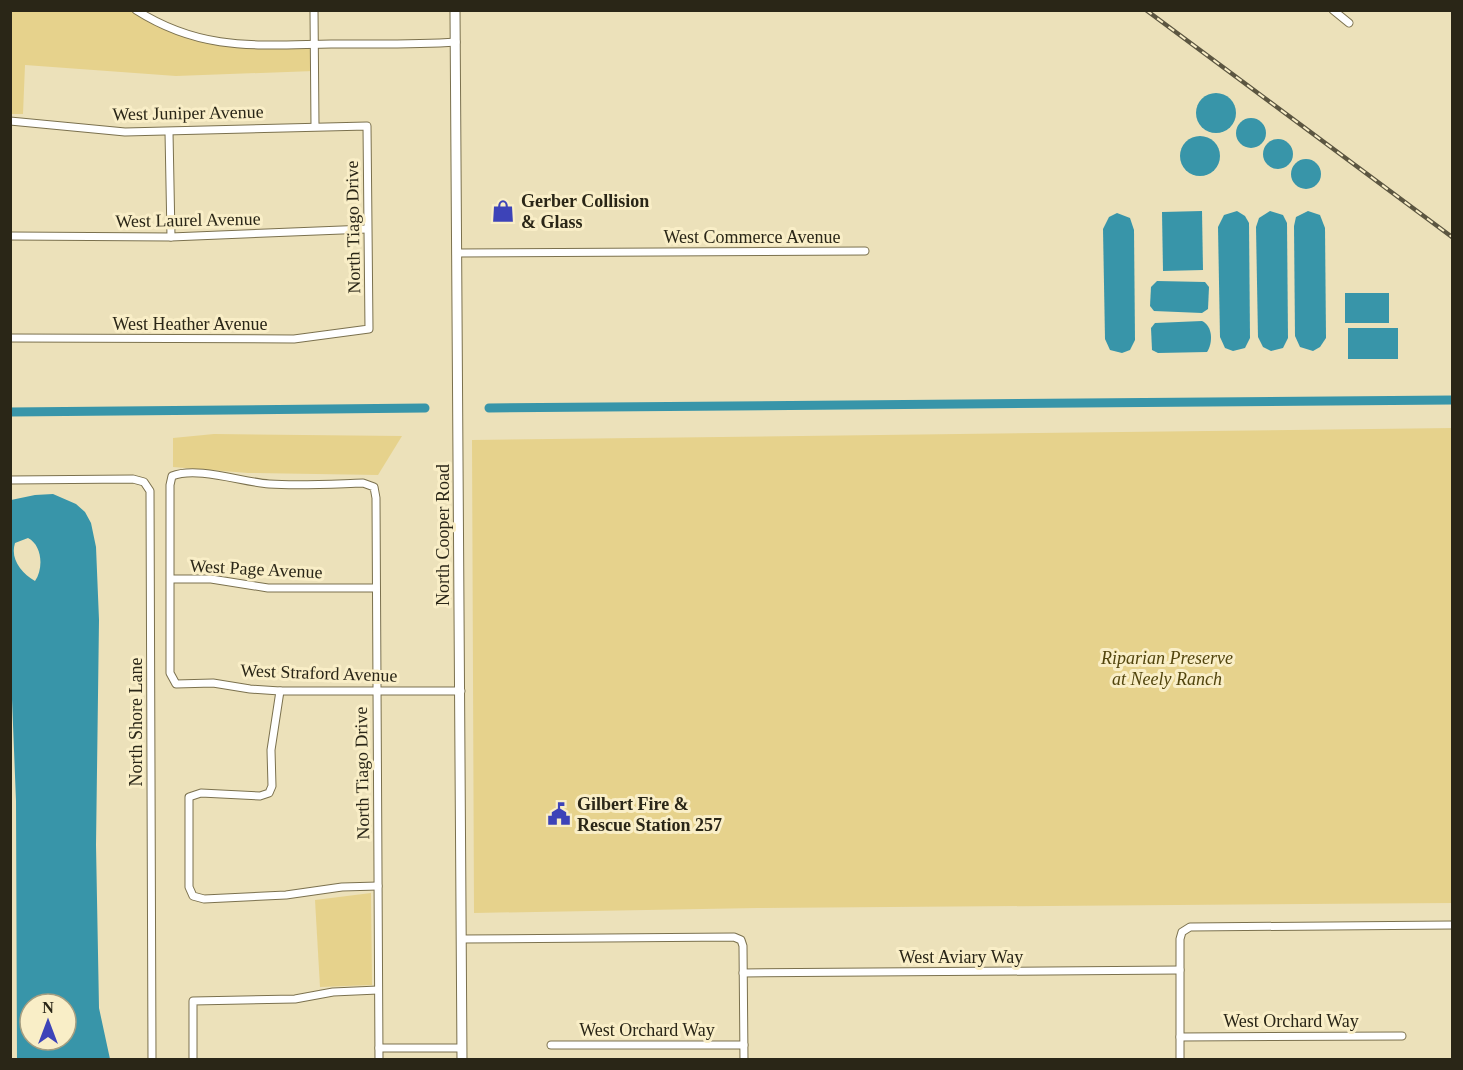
<svg xmlns="http://www.w3.org/2000/svg" width="1463" height="1070" font-family="Georgia,serif">
  <style>
    .green { fill: #e6d28c }
    .water { fill: #3895a9; fill-rule: evenodd }
    .lines { fill: none; stroke-linecap: round; stroke-linejoin: round }
    .canal { stroke: #3895a9; stroke-width: 9 }
    .minor-casing { stroke: #7b714e; stroke-width: 9 }
    .secondary-casing { stroke: #7b714e; stroke-width: 11 }
    .minor { stroke: #fff; stroke-width: 7 }
    .secondary { stroke: #fff; stroke-width: 9 }
    .rail-casing { stroke: #5c5641; stroke-width: 4.5 }
    .rail { stroke: #f9eec7; stroke-width: 2; stroke-dasharray: 7; stroke-linecap: butt }
    .labels { text-anchor: middle; dominant-baseline: central; stroke-width: 6; stroke-linejoin: round; paint-order: stroke }
    .street-label { font-size: 18px; fill: #2a2617; stroke: #f9eec7 }
    .poi-label { font-size: 18px; font-weight: bold; fill: #2a2617; stroke: #f9eec7; text-anchor: start }
    .park-label { font-size: 18px; font-style: italic; fill: #52450e; stroke: #f9eec7 }
  </style>
  <rect width="100%" height="100%" fill="#ece1ba"/>
  <g class="green">
    <path d="M11,11H136L143,15L221,44H314V71L176,76L25,65L23,114H11Z"/>
    <path d="M1452,428V903L757,908L474,913L472,440Z"/>
    <path d="M214,434L402,436L378,475L248,473L173,467V438Z"/>
    <path d="M371,893L372,985L320,987L315,900Z"/>
  </g>
  <g class="water">
    <circle cx="1216" cy="113" r="20"/>
    <circle cx="1251" cy="133" r="15"/>
    <circle cx="1200" cy="156" r="20"/>
    <circle cx="1278" cy="154" r="15"/>
    <circle cx="1306" cy="174" r="15"/>
    <path d="M1202,211L1203,270L1163,271L1162,212Z"/>
    <path d="M1237,211L1245,216L1249,223L1250,338L1245,348L1233,351L1225,348L1220,337L1218,227L1224,215Z"/>
    <path d="M1270,211L1283,215L1287,223L1288,338L1283,348L1271,351L1263,347L1258,337L1256,227L1259,218Z"/>
    <path d="M1308,211L1320,215L1325,228L1326,338L1320,347L1313,351L1300,347L1295,336L1294,226L1296,217Z"/>
    <path d="M1117,213L1130,218L1134,230L1135,340L1130,350L1122,353L1110,350L1105,339L1103,229L1109,217Z"/>
    <path d="M1157,281L1205,282L1209,287L1208,309L1202,313L1154,311L1150,306L1151,287Z"/>
    <rect x="1345" y="293" width="44" height="30"/>
    <path d="M1202,321C1213,326 1213,343 1207,352L1158,353L1152,350L1151,328L1155,323Z"/>
    <rect x="1348" y="328" width="50" height="31"/>
    <path d="M53,494L76,504L85,512L91,523L96,547L99,620L96,845L99,1008L110,1059H17L16,801L10,648L11,500L35,495ZM28,538C42,545 44,568 35,581C21,573 10,559 15,543ZM30,1004H66V1040H30Z"/>
  </g>
  <g class="lines">
    <g class="canal">
      <path d="M489,408L1452,400"/>
      <path d="M10,412L425,408"/>
    </g>
    <g class="minor-casing">
      <g id="minor">
        <path d="M136,10C202,52 258,45 331,44C373,44 414,45 456,42"/>
        <path d="M314,10L315,126"/>
        <path d="M1333,10L1349,23"/>
        <path d="M10,121L125,132L367,126L369,329L294,339L10,338"/>
        <path d="M169,132L171,237"/>
        <path d="M10,236L171,237L367,229"/>
        <path d="M458,253L865,251"/>
        <path d="M10,480L133,479L144,482L150,491L152,1060"/>
        <path d="M171,579H211L268,588H376"/>
        <path d="M280,691L271,750L272,786L269,793L260,796L201,793L189,797V887L193,896L204,899L286,895L342,887L378,886"/>
        <path d="M462,939L734,937L741,940L743,946L744,1060"/>
        <path d="M743,973L1180,970"/>
        <path d="M1180,1037L1402,1036"/>
        <path d="M551,1045H744"/>
        <path d="M379,1048H462"/>
        <path d="M193,1060V1001L295,999L333,992L378,990"/>
        <path d="M379,1060L376,498L374,487L363,483C332,484 300,486 269,484C242,482 197,466 172,476L170,485V673L176,684L213,683L250,689L280,691H461"/>
        <path d="M1180,1060V939L1182,932L1190,927L1452,925"/>
      </g>
    </g>
    <g class="secondary-casing">
      <path id="secondary" d="M455,10L462,1060"/>
    </g>
    <use href="#minor" class="minor"/>
    <use href="#secondary" class="secondary"/>
    <g class="rail-casing">
      <path id="rail" d="M1146,10L1452,237"/>
    </g>
    <use href="#rail" class="rail"/>
  </g>
  <defs>
    <g id="shop-bare" transform="scale(1.8)"><path d="M-5-2.5h2.3a2.7 3.5 0 0 1 5.4 0H5L5.5 6h-11ZM-1.5-2.5h3a1.5 2.3 0 0 0-3 0Z" fill="#3d43b8" stroke="#f9eec7" stroke-width="2.5" paint-order="stroke"/></g>
    <g id="civic-bare" transform="scale(1.8)"><path d="M-.6-6.5H3V-4.5H.6V-3L4-1V1h2V6H-6V1h2V-1L-.6-3ZM-1.2 2.5V6h2.4V2.5Z" fill="#3d43b8" stroke="#f9eec7" stroke-width="2.5" paint-order="stroke"/></g>
  </defs>
  <g fill-rule="evenodd">
    <use href="#shop-bare" x="503" y="211"/>
    <use href="#civic-bare" x="559" y="814"/>
  </g>
  <g class="labels">
    <g class="street-label">
      <text transform="translate(188 113) rotate(-1)">West Juniper Avenue</text>
      <text transform="translate(188 220) rotate(-1)">West Laurel Avenue</text>
      <text transform="translate(353 227) rotate(-91)">North Tiago Drive</text>
      <text x="752" y="237">West Commerce Avenue</text>
      <text x="190" y="324">West Heather Avenue</text>
      <text transform="translate(443 535) rotate(-90)">North Cooper Road</text>
      <text transform="translate(256 569) rotate(3)">West Page Avenue</text>
      <text transform="translate(319 673) rotate(2)">West Straford Avenue</text>
      <text transform="translate(136 722) rotate(-90)">North Shore Lane</text>
      <text transform="translate(362 773) rotate(-91)">North Tiago Drive</text>
      <text x="961" y="957">West Aviary Way</text>
      <text x="1291" y="1021">West Orchard Way</text>
      <text x="647" y="1030">West Orchard Way</text>
    </g>
    <g class="poi-label">
      <text x="521" y="201">Gerber Collision<tspan x="521" dy="21">&amp; Glass</tspan></text>
      <text x="577" y="804">Gilbert Fire &amp;<tspan x="577" dy="21">Rescue Station 257</tspan></text>
    </g>
    <g class="park-label">
      <text x="1167" y="658">Riparian Preserve<tspan x="1167" dy="21">at Neely Ranch</tspan></text>
    </g>
  </g>
  <rect width="1463" height="1070" fill="none" stroke="#2a2617" stroke-width="24"/>
  <g transform="translate(48 1022)"><circle r="28" fill="#f9eec7" stroke="#a69e81" stroke-width="1.5"/>
  <path d="M0-4.5L10 22L0 15L-10 22Z" fill="#3d43b8"/>
  <text y="-9" font-size="16" font-weight="bold" text-anchor="middle" fill="#2a2617">N</text>
  </g>
</svg>
